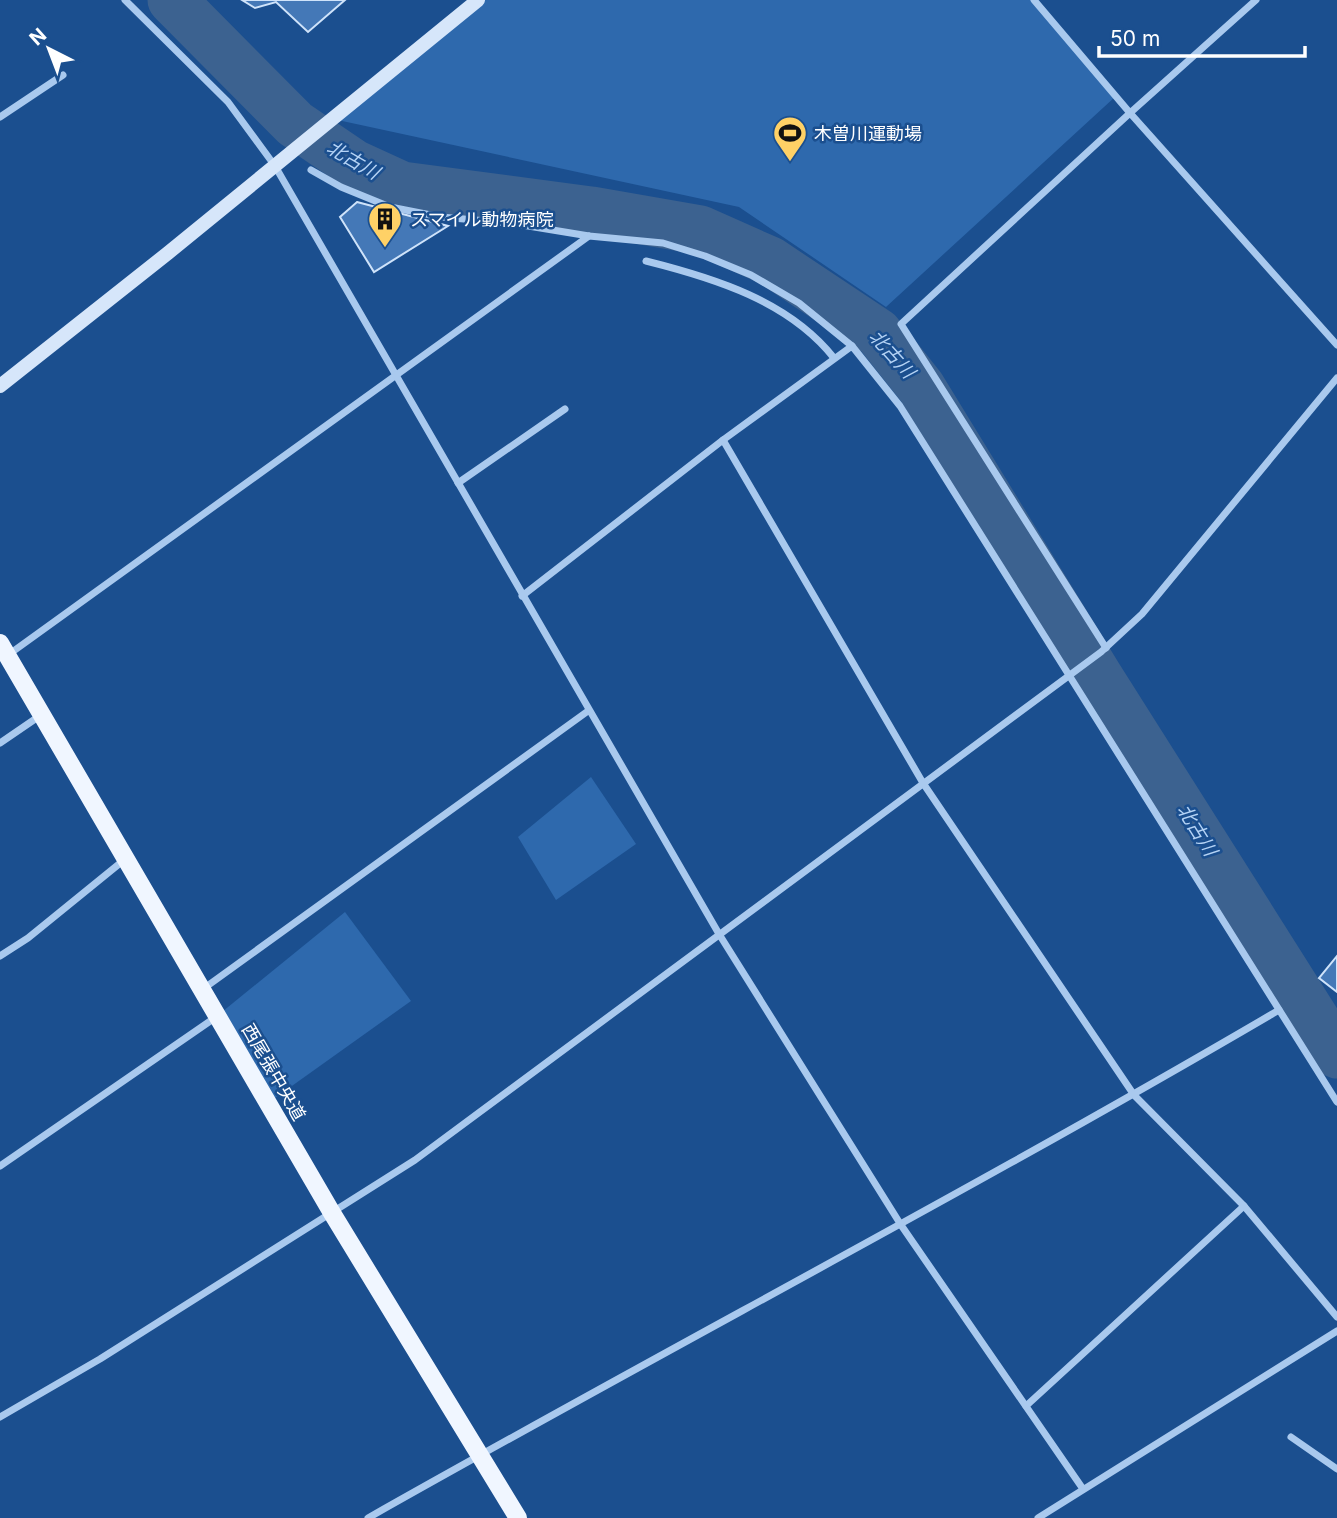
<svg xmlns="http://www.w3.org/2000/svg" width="1337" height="1518" font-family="Inter,'Noto Sans JP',sans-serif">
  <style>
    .green { fill: #2e69ad }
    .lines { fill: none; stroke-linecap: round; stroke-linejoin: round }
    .river { stroke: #3c6290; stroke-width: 49 }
    .building { fill: #4478b7; stroke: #cfe3fa; stroke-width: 2 }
    .street { stroke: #a9c9ee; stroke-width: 7 }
    .secondary { stroke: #d6e6fa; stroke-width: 14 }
    .primary { stroke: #f0f6ff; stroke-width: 18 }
    .labels { text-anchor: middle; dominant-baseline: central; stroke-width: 5; stroke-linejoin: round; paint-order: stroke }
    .poi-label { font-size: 18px; fill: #fff; stroke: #1b4f8f; text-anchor: start }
    .street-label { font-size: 18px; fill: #fff; stroke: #1b4f8f }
    .water-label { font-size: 19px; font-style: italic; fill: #b5d3f5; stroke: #1b4f8f }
  </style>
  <rect width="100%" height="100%" fill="#1b4f8f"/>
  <g class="green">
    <path d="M478,0H1034L1116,96L886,307L739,207L333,119Z"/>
    <path d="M591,777L636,844L556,900L518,837Z"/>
    <path d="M345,912L411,1001L268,1103L217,1016Z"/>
  </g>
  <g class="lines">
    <path class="river" d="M172,0L295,124L354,164L402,186L591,211L700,230L770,261L878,333L921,387L1098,676L1337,1054"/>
  </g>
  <g class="building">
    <path d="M242,0H345L308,32L276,2L255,8Z"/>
    <path d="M357,202L448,226L374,272L340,217Z"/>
    <path d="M1337,956V992L1319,978Z"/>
  </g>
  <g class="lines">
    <g class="street">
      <path d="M125,0L228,102L275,166L719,934L901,1225L1083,1489"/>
      <path d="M1034,0L1130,113L1337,345"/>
      <path d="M0,117L63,75"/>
      <path d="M311,170L341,187L390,207L441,217L510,223L589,236L663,243L705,256L751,275L799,303L852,346"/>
      <path d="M646,261C714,278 789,301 834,358"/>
      <path d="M723,440L923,783L1134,1095L1244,1206L1337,1317"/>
      <path d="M458,483L565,409"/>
      <path d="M522,596L723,440L852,346L900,406L1337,1102"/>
      <path d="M1106,648L901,324L1130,113L1256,0"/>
      <path d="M8,655L589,236"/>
      <path d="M0,743L41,715"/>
      <path d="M0,956L28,938L124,860"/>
      <path d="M203,989L588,711"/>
      <path d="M0,1166L216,1017"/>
      <path d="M1026,1406L1244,1206"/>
      <path d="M0,1417L100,1359L415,1160L1101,652L1142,614L1337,378"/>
      <path d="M1291,1437L1337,1469"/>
      <path d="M368,1518C670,1347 979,1186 1279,1010"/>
      <path d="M1038,1518L1337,1331"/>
    </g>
    <path class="secondary" d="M0,386L168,253L478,0"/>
    <path class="primary" d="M0,643L332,1213L518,1518"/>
  </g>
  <defs>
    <g id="stadium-pin" transform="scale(1.75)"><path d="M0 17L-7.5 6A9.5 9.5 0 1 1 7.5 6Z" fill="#ffd166" stroke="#1b4f8f"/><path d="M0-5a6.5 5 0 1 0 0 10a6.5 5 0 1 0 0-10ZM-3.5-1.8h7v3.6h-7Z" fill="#111"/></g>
    <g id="building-pin" transform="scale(1.75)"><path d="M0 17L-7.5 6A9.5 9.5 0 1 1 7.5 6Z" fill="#ffd166" stroke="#1b4f8f"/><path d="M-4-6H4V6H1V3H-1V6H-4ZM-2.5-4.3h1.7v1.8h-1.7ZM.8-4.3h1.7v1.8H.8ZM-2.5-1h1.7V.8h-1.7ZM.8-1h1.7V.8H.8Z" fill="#111"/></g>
  </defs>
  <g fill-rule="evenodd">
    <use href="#stadium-pin" x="790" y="133"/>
    <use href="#building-pin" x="385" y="219"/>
  </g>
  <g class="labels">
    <g class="poi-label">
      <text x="814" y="133">木曽川運動場</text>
      <text x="410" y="219">スマイル動物病院</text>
    </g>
    <g class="street-label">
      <text transform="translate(274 1072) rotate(60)">西尾張中央道</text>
    </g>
    <g class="water-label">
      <text transform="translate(353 160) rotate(30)">北古川</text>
      <text transform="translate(892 354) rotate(48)">北古川</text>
      <text transform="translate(1197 830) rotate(58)">北古川</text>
    </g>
  </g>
  <g transform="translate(49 49) rotate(318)" stroke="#1b4f8f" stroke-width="5" paint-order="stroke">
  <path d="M0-5L12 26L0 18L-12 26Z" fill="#ffffff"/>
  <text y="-10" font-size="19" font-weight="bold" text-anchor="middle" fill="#ffffff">N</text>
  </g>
  <path d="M1099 46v10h206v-10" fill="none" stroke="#ffffff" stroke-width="3.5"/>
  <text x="1110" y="46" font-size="21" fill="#ffffff" stroke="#1b4f8f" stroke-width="5" paint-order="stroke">50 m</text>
</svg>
